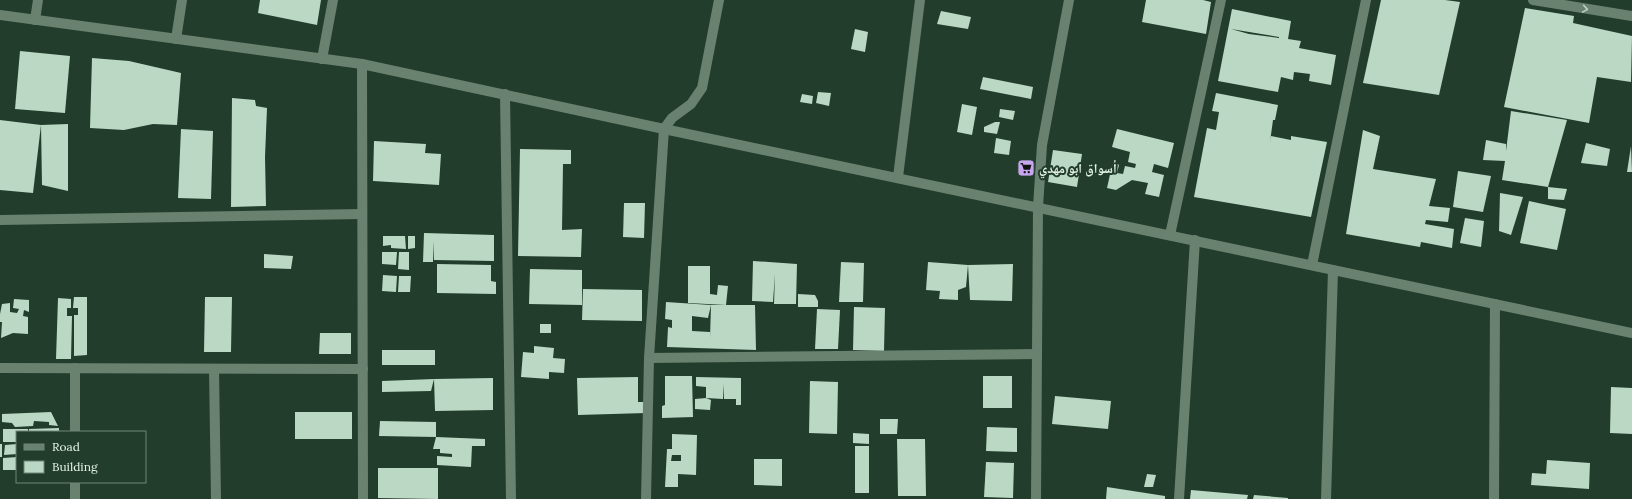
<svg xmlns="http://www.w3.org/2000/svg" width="1632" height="499" font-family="Lora,'Noto Naskh Arabic',serif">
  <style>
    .building { fill: #bad8c3; fill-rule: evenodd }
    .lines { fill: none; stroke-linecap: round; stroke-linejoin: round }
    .minor { stroke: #698270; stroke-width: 10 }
    .oneway { stroke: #bed1c4 }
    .labels { text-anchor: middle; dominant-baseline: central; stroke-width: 4; stroke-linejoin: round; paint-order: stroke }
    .poi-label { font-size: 13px; font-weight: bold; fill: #e3f3e8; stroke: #233d2c; text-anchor: start }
  </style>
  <rect width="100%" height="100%" fill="#233d2c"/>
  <g class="building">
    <path d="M260,0H321L317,25L258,13Z"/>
    <path d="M1146,0H1203L1211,2L1206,34L1142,22Z"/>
    <path d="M1381,0H1445L1460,2L1439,95L1363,83Z"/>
    <path d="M1525,8L1574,16L1573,23L1632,36L1631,82L1597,77L1589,123L1504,107Z"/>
    <path d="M1232,9L1291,21L1288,39L1301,41L1299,48L1336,55L1331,85L1309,81L1310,74L1294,72L1293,80L1281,77L1278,92L1218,81ZM1231,29L1279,37V38L1249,34Z"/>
    <path d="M941,11L971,17L968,29L937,24Z"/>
    <path d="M855,29L868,32L865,52L851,49Z"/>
    <path d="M20,51L70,56L65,113L15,109Z"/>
    <path d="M92,58L129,61L181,73L177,125L153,124L124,130L90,128Z"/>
    <path d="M983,77L1033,87L1031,99L980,89Z"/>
    <path d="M818,92L831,93L829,106L816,103Z"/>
    <path d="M1216,93L1278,105L1275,120H1273L1270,142L1271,136L1291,140V136L1327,142L1311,217L1194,197L1207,128L1216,130L1219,112L1212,111Z"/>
    <path d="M802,94L813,96L812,104L800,102Z"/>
    <path d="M232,98L255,100L256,106L267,108L265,157L266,206L231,207Z"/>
    <path d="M962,104L977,107L972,135L957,132Z"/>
    <path d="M1000,109L1015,111L1013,120L999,117Z"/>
    <path d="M1511,111L1567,120L1548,187L1502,180L1505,161L1483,160L1486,140L1506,144V151Z"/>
    <path d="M0,120L41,125L33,193L0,190Z"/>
    <path d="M995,122H1000L997,134L984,132V127Z"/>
    <path d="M68,124V191L42,185L41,125Z"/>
    <path d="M181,129L213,131L211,199L178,198Z"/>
    <path d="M1117,129L1174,143L1168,168L1154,164L1152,172L1164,175L1159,197L1145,194L1148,183L1132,180L1116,190L1107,188L1113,161L1119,165L1117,173L1123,174L1125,166L1135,168L1136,164L1128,162L1130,152L1112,147Z"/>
    <path d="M1363,130L1380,136L1373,169L1436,179L1429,206L1450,208L1448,222L1426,220L1425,224L1454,229L1452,248L1421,242L1420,247L1346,234Z"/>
    <path d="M996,138L1011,141L1009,155L994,153Z"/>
    <path d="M374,141L426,144L425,153L441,154L439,185L373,181Z"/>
    <path d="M1586,143L1610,149L1607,166L1581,163Z"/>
    <path d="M1631,146L1632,172H1627Z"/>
    <path d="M520,149L571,150V164H563L562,230L582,229L581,257L518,256Z"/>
    <path d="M1053,150L1082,154L1077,187L1048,182Z"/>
    <path d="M1458,171L1491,176L1483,212L1453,207Z"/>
    <path d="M1548,187L1567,189L1564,200L1548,199Z"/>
    <path d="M1500,193L1523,197L1511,235L1499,231Z"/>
    <path d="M1529,201L1566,209L1557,250L1520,243Z"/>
    <path d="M624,203H645L644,238L623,237Z"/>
    <path d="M1465,218L1484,221L1481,247L1460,243Z"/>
    <path d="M424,233L494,235V261L434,260V241L433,262H423Z"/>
    <path d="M383,236H405L406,249L391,248V245L383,246Z"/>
    <path d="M408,236H415V248L408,249Z"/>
    <path d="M382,252H397L396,265L382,264Z"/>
    <path d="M399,252H409V270L398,269Z"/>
    <path d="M264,254L293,256L291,269L264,268Z"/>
    <path d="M753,261L797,264L796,304H774L775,274L773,302L752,301Z"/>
    <path d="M841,262L864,263L863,302H839Z"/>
    <path d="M928,262L968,265L1013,264L1012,301L970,300L968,265L966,287L958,290V300L939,299L940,291L926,290Z"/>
    <path d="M437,264L491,265V281L496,282V294L437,293Z"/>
    <path d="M688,266H710V294L717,295L718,285L728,286L726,305L688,303Z"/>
    <path d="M530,269L582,270V305L529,304Z"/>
    <path d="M383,275L397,276L396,292L382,291Z"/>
    <path d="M399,276H411L410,292H398Z"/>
    <path d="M583,289L642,290V321L582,320Z"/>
    <path d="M798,294L815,295L818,301V307H798Z"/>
    <path d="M74,297H87V355L74,356V315H78V308H73Z"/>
    <path d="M205,297H232L231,352H204Z"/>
    <path d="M58,298L71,299V308H67V316H72L71,359H56Z"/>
    <path d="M14,299L29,300V312L24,310L23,316L28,317V334L13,333L1,338L2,322H0V314L2,304L10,303V312L17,313L19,309L13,308Z"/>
    <path d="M666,302L711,305L708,318L692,316V331L710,332V338L711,305H755L756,350L667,347L668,327L672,328V320L665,319Z"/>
    <path d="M854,307L885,308L884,351L853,350Z"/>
    <path d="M817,309L840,310L838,349H815Z"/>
    <rect x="540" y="324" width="11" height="9"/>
    <path d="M320,333H351V354H319Z"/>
    <path d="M534,346L554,348L553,358L565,359L564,373L549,372V379L521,377L523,352L534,353Z"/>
    <rect x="382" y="350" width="53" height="15"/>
    <path d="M665,376H692L693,417L662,418V406L665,405Z"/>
    <rect x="983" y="376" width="29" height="32"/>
    <path d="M638,377V402H645L646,413L578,415L577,378Z"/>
    <path d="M696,377L741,378V405H736V399H724V384L723,399L706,398V387L696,386Z"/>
    <path d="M493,378V410L435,411L434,379Z"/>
    <path d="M434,379L431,391L382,392V381Z"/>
    <path d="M810,381L838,382L837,434L809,433Z"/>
    <path d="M1611,387L1632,388V434L1610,433Z"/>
    <path d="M1055,396L1111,401L1108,429L1052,424Z"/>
    <path d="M706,398L711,400L710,410L695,409V399Z"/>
    <path d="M51,412L58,426L49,425V422L34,421L33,426L15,427L12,423L2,422V414Z"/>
    <rect x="295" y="412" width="57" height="27"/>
    <path d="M880,419H898L897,434H880Z"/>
    <path d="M380,421L436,422V437L379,436Z"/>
    <path d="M987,427L1017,428V452L986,451Z"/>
    <path d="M59,428V432H29V429Z"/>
    <path d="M3,429H28V432H17V442H3Z"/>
    <path d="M853,433L869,434V444L853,443Z"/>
    <path d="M672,434L697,435L696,475L678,474V487H665L667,449H672ZM672,455H681V461H671Z"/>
    <path d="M436,437L485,439V446H472L471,467L437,465V456L452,457V454L440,453V449H433Z"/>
    <path d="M897,439H925L926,496H898Z"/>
    <rect x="0" y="444" width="2" height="13"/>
    <path d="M17,444V454L4,455L5,445Z"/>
    <rect x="855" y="446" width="14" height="47"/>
    <path d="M17,457V470H3V458Z"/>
    <path d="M754,459H782V486L754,485Z"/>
    <path d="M1547,460L1590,463L1589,489L1531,485L1532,473L1546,474Z"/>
    <path d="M986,462L1014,463L1013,498L984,497Z"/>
    <path d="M378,468H438V499L378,498Z"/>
    <path d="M1147,474L1156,475L1153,487H1144Z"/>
    <path d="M1107,487L1165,496V499H1106Z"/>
    <path d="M1191,490L1248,495L1247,499H1190Z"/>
    <path d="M1254,495L1288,498V499H1253Z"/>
  </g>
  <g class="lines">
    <g class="minor">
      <path d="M1533,0L1632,16"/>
      <path d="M0,15L362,64L664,129L1632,333"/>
      <path d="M35,20L38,0"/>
      <path d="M176,39L182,0"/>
      <path d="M322,59L333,0"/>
      <path d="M362,64L363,499"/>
      <path d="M505,94L511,499"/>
      <path d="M898,177L920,0"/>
      <path d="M0,220L362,214"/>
      <path d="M1170,235L1221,0"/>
      <path d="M1312,265L1366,0"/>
      <path d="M649,358L1037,354"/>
      <path d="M0,368L363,369"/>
      <path d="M75,368V432"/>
      <path d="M214,369L216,499"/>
      <path d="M75,482V499"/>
      <path d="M646,499L649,358L664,129L672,118L691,104L702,88L719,0"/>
      <path d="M1036,499L1038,207L1042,145L1069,0"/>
      <path d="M1179,499L1195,240"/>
      <path d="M1326,499L1333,270"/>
      <path d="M1494,499L1495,304"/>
    </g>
  </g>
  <defs><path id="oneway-chevron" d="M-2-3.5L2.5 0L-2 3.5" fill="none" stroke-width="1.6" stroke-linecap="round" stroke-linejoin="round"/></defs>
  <use class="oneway" href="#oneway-chevron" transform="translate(1585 9) rotate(9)"/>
  <defs>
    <g id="supermarket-square" transform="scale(0.9)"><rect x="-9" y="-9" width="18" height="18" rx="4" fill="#c7a6ef" stroke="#233d2c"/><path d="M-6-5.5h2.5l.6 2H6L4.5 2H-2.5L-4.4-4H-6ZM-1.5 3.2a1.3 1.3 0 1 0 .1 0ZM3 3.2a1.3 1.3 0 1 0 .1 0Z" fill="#111"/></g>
  </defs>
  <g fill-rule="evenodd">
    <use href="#supermarket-square" x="1026" y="168"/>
  </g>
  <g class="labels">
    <g class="poi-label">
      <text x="1039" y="168">أسواق ابو مهدي</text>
    </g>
  </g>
  <rect x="16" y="431" width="130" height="52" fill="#233d2c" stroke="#708677"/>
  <rect x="24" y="444" width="20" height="6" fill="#698270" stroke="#708677"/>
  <text x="52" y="451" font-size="12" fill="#e3f3e8">Road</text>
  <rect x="24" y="461" width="20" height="12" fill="#bad8c3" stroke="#708677"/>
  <text x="52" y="471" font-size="12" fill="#e3f3e8">Building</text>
</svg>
